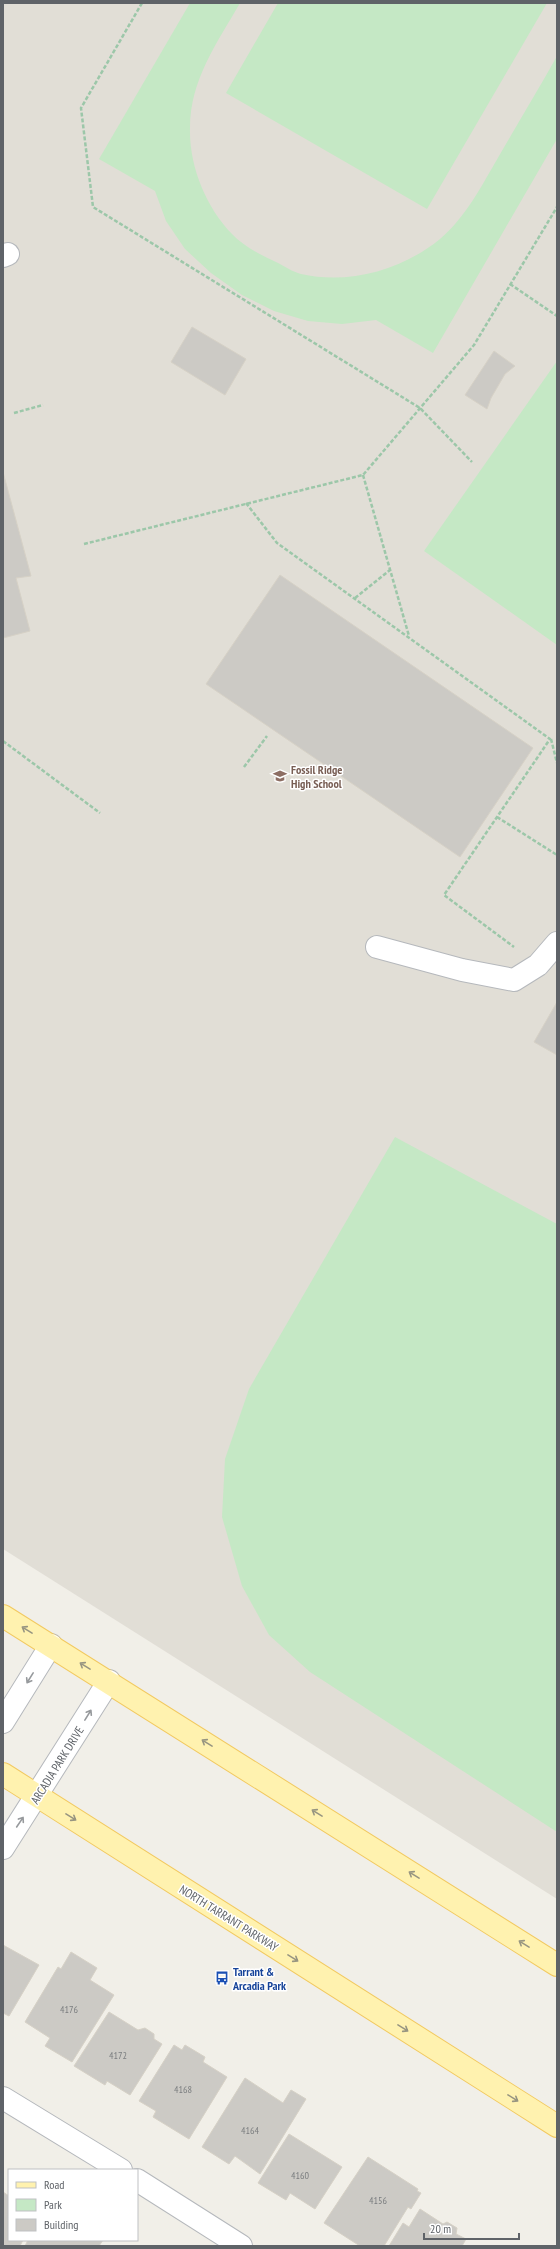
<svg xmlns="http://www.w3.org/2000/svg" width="560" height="2249" font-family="'PT Sans Narrow',sans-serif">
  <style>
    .education { fill: #e1ded6 }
    .green { fill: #c5e8c5 }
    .building { fill: #cccac5; stroke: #d6d1c6 }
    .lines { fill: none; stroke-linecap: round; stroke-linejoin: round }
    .minor-casing { stroke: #b5b8bc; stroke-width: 24 }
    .major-casing { stroke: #f2c960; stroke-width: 24 }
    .path { stroke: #9cc7a9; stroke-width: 2.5; stroke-dasharray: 4 2; stroke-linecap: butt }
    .minor { stroke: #fff; stroke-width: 22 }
    .major { stroke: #fff2af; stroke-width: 22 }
    .oneway { stroke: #979581 }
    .oneway2 { stroke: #979a9d }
    .labels { text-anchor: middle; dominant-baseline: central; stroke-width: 3; stroke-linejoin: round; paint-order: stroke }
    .number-label { font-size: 10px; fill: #7a7d7f }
    .education-label { font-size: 12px; font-weight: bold; fill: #785e54; stroke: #fff; text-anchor: start }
    .street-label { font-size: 12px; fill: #5f6368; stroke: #fff }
    .transit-label { font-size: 12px; font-weight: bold; fill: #164399; stroke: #fff; text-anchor: start }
  </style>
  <rect width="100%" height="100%" fill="#f1efe8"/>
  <path class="education" d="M3,3H557V1899L3,1549Z"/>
  <g class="green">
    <path d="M190,3H240C217,43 190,80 190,128C189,166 206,207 232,234C243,246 261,255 276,262C284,266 293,272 301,274C349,285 402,270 440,239C466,217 482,185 499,156C518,123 538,90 557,56V139L433,353L376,320L342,324L308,321L274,311L242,295L211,273L185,249L166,221L155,191L99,159Z"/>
    <path d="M278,3H547L427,209L226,93Z"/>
    <path d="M557,361V645L424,551Z"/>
    <path d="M395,1137L557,1224V1832L310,1672L269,1635L242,1586L222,1517L225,1459L249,1389Z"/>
  </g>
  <g class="building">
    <path d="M192,327L246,359L225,395L171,362Z"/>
    <path d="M494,351L515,366L505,374L491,398L487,409L465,395Z"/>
    <path d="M3,472L31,576L16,578L30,631L3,638Z"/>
    <path d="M280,575L533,748L460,857L206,684Z"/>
    <path d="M557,1002V1055L534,1042Z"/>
    <path d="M3,1945L39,1965L9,2016L3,2013Z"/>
    <path d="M71,1952L97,1968L90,1980L114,1995L72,2062L45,2046L50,2038L25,2022L58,1967L61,1969Z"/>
    <path d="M109,2012L138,2030L145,2028L154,2034V2039L162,2044L130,2095L107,2081L105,2085L74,2066Z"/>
    <path d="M174,2045L182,2050L185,2045L205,2057L203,2062L227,2077L189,2139L153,2117L156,2111L139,2101Z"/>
    <path d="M245,2078L283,2103L291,2090L306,2099L260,2174L235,2156L229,2164L202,2147Z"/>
    <path d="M289,2134L342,2167L315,2209L290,2193L286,2200L258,2183Z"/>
    <path d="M368,2157L418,2189L417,2191L421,2193L411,2209L408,2207L384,2246H360L324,2223Z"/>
    <path d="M3,2192L9,2196V2240H23L20,2246H3Z"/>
    <path d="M420,2209L443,2224L447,2222L457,2228L456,2234L466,2239L462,2246H389L403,2223L409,2227Z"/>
    <path d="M28,2240H103L99,2246H25Z"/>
  </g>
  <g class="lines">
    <g class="minor-casing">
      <g id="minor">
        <path d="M3,256L8,254"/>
        <path d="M377,947L462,970L514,980L538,965L557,943"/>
        <path d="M3,1722L51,1645"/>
        <path d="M3,1848L109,1681"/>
        <path d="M3,2098L121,2170"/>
        <path d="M137,2180L241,2246"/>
      </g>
    </g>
    <g class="major-casing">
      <g id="major">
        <path d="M3,1616L557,1965"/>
        <path d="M3,1774L557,2126"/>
      </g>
    </g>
    <g class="path">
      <path d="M142,3L81,108L93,207L420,408L472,462"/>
      <path d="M510,284L557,316"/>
      <path d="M14,413L43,405"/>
      <path d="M363,475L409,636"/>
      <path d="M246,503L277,543L550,739L444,895L514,947"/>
      <path d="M84,544L363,475L474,345L557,207"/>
      <path d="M355,598L390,570"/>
      <path d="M551,739L557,763"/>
      <path d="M3,741L100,813"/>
      <path d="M244,767L267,736"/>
      <path d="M497,817L557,855"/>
    </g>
    <use href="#minor" class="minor"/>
    <use href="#major" class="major"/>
  </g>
  <defs><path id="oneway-shaft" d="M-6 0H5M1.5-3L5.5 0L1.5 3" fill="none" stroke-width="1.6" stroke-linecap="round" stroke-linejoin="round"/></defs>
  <g class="oneway">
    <use href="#oneway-shaft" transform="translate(27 1630) rotate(-148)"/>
    <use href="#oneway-shaft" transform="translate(85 1666) rotate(-148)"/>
    <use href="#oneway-shaft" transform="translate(207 1743) rotate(-148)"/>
    <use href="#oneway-shaft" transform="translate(317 1813) rotate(-148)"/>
    <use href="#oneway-shaft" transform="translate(71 1817) rotate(32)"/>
    <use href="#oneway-shaft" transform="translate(414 1875) rotate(-148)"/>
    <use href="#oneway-shaft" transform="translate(524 1944) rotate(-148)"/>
    <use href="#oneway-shaft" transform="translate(293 1958) rotate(32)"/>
    <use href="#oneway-shaft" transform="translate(403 2028) rotate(32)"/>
    <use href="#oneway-shaft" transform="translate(513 2098) rotate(32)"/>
  </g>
  <g class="oneway2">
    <use href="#oneway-shaft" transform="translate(30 1678) rotate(122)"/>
    <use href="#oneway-shaft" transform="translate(88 1715) rotate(-58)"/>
    <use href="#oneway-shaft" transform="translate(20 1822) rotate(-56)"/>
  </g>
  <defs>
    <g id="school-bare" transform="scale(1.08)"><path d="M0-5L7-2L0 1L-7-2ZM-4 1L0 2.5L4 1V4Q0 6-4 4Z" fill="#8d6e63" stroke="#fff" stroke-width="2.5" paint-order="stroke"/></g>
    <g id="bus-bare" transform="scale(1.08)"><path d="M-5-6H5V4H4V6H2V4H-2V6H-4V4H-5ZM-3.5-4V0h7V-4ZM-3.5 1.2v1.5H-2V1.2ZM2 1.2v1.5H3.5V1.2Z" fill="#1a4fb4" stroke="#fff" stroke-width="2.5" paint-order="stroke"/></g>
  </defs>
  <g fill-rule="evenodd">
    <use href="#school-bare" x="280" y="776"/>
    <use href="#bus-bare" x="222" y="1978"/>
  </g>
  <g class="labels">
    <g class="number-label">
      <text x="69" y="2009">4176</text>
      <text x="118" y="2055">4172</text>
      <text x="183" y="2089">4168</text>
      <text x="250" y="2130">4164</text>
      <text x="300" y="2175">4160</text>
      <text x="378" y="2200">4156</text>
    </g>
    <g class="education-label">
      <text x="291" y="769">Fossil Ridge<tspan x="291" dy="14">High School</tspan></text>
    </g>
    <g class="street-label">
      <text transform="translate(57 1765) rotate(-58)">ARCADIA PARK DRIVE</text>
      <text transform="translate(229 1918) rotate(32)">NORTH TARRANT PARKWAY</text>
    </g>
    <g class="transit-label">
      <text x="233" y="1971">Tarrant &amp;<tspan x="233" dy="14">Arcadia Park</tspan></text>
    </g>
  </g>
  <rect width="560" height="2249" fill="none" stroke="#5f6368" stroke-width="8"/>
  <rect x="8" y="2169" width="130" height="72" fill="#ffffff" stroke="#bfc1c3"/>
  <rect x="16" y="2182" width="20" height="6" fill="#fff2af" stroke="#bfc1c3"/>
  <text x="44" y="2189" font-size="12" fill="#5f6368">Road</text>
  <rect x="16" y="2199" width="20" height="12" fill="#c5e8c5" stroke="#bfc1c3"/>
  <text x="44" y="2209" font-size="12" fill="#5f6368">Park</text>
  <rect x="16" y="2219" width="20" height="12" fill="#cccac5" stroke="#bfc1c3"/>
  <text x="44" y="2229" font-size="12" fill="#5f6368">Building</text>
  <path d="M424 2233v6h95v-6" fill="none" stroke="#5f6368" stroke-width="2"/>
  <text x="430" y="2233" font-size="12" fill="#5f6368" stroke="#ffffff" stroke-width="3" paint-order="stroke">20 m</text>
</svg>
